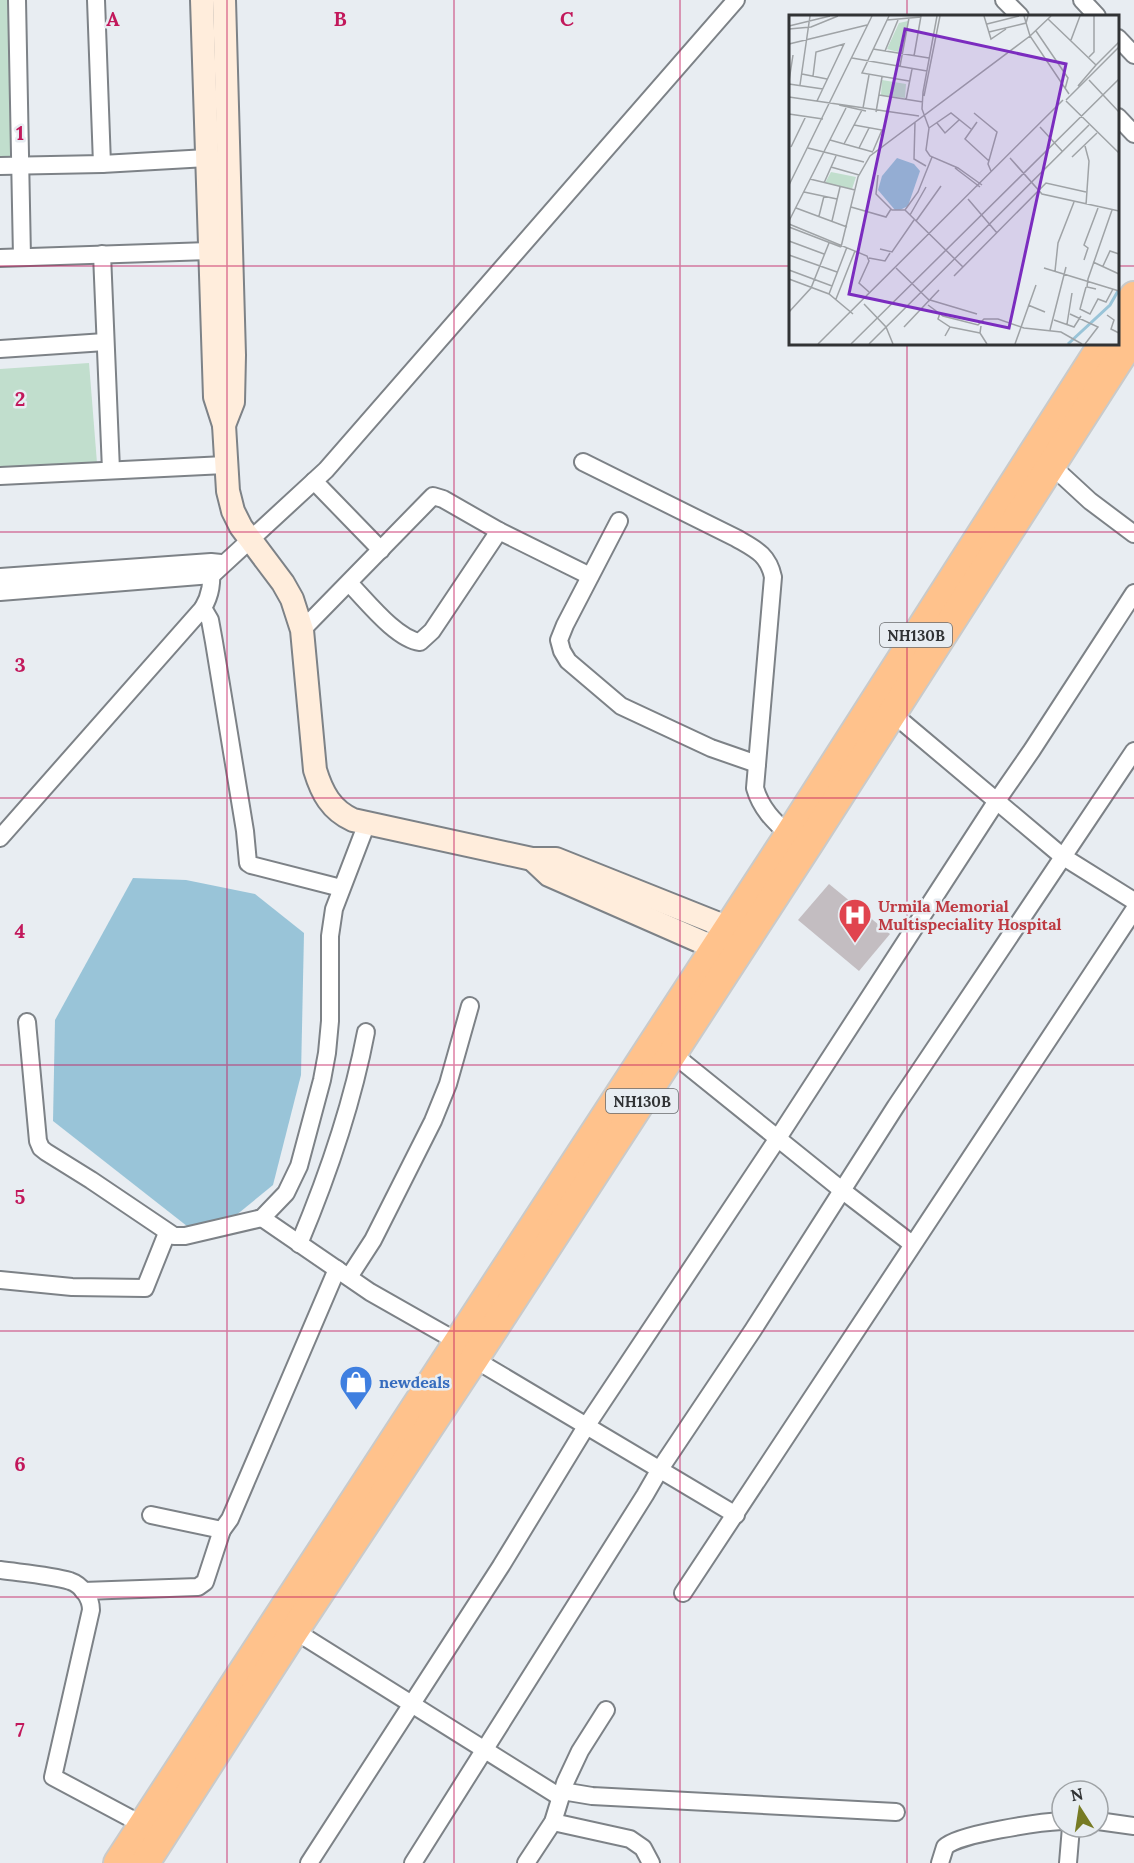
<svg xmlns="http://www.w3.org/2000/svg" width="1134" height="1863" font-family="Lora,serif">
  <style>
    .green { fill: #c1decd }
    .water { fill: #99c4d8 }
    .building { fill: #c3bdc1 }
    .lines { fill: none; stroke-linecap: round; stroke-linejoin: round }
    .street-casing { stroke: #7d8287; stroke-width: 20 }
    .secondary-casing { stroke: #7d8287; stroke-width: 26 }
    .highway-casing { stroke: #c9caca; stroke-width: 32 }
    .street { stroke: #fff; stroke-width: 16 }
    .secondary { stroke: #ffeddc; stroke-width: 22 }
    .highway { stroke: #ffc28c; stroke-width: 28 }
    .grid { fill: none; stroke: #c2185b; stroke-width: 1.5; stroke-opacity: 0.55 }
    .labels { text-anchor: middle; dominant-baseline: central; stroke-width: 5; stroke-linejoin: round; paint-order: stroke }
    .shield { fill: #e8edf2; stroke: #686b6e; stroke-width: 1.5 }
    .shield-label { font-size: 15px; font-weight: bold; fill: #313335 }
    .health-label { font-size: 16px; font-weight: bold; fill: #be3a42; stroke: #e8edf2; text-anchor: start }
    .shop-label { font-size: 16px; font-weight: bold; fill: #366cbe; stroke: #e8edf2; text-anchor: start }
    .inset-river { fill: none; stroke: #99c4d8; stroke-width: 3 }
    .inset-road { fill: none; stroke: #9fa3a6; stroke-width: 1.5 }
    .view { fill: #7b2cbf; fill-opacity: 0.15; stroke: #7b2cbf; stroke-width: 3 }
    .inset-edge { fill: none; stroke: #313335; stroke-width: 3 }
    .grid-label { font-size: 20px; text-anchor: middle; font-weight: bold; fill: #c2185b; stroke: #e8edf2; stroke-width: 5; stroke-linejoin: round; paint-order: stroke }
  </style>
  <rect width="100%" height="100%" fill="#e8edf2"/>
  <g class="green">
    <path d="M0,0H12L14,161H0Z"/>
    <path d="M89,363L97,463L0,471V369Z"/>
  </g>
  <path class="water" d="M133,878L186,880L255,894L304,933L301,1075L273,1185L224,1225L192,1230L53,1121L55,1020Z"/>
  <path class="building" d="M829,884L890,934L859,971L798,920Z"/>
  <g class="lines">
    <g class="street-casing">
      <g id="street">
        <path d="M17,0L22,257"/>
        <path d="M96,0L102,164"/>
        <path d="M1004,0L1020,16"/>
        <path d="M1082,0L1097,16"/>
        <path d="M1118,38L1134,55"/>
        <path d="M1118,117L1134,134"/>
        <path d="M0,166L102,164L207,158"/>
        <path d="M102,254L111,470"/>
        <path d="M0,258L209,251"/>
        <path d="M0,349L105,342"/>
        <path d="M583,462L736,538C755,549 768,554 773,577L755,788C761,809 774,821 789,835"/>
        <path d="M1052,466L1090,501L1134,534"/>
        <path d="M0,476L225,465"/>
        <path d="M314,481L381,550"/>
        <path d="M619,521L565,625L559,640L562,651L568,661L621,706L711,748L757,764"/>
        <path d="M0,577L211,562L221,563"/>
        <path d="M349,583C366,600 396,639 420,642L432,631L499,531"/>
        <path d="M0,592L212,575L326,470L736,0"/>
        <path d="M203,608L210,620L214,642L245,831L248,863L251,865L341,888"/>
        <path d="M302,630L433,496L443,499L499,531L590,576"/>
        <path d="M892,713L1062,856L1134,901"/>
        <path d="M0,838L203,608C211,594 212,583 211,567"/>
        <path d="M27,1022L38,1141L41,1148L46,1152L91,1180L174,1236H185L262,1218L286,1193L299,1166L322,1080L327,1053L330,1021V936L334,909L367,823"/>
        <path d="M673,1054L843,1191L912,1244"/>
        <path d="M262,1218L370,1292L458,1342L474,1359L736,1515"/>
        <path d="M299,1244C328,1175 352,1106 366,1032"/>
        <path d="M349,1277L373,1240L433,1121L448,1084L470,1006"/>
        <path d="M0,1280L72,1287L145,1288L167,1233"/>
        <path d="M151,1515L222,1530L230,1519L337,1269"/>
        <path d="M0,1570C21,1573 50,1575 70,1581C82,1585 91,1598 91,1610L53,1777L143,1825"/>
        <path d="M83,1591L198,1587L205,1582L222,1530"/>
        <path d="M683,1593L1134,910"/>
        <path d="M287,1626L560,1797"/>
        <path d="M562,1791L592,1796L896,1812"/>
        <path d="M1098,1821L1134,1826"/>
        <path d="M553,1822L630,1839L643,1848L651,1863"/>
        <path d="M309,1863L501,1566L587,1425L778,1138L996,802L1032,750L1134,593"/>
        <path d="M413,1863L645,1495L660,1469L753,1330L896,1106L1134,751"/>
        <path d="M526,1863L553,1822L565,1783L580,1751L606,1710"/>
        <path d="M940,1863L945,1847C957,1834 1041,1822 1062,1821"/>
        <path d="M1068,1863L1071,1827"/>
      </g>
    </g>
    <g class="secondary-casing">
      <g id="secondary">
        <path d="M202,0L215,397L224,425L228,491L233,511L241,527L283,583L292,599L302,630L315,770C322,793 331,810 353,820L532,859H556L729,928L742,936"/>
        <path d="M224,425L233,402L234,355L224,0"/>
        <path d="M532,859L549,875L729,954"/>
      </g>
    </g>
    <g class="highway-casing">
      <g id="highway">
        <path d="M1118,321L1134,296"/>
        <path d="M118,1863L789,835L1103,344"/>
        <path d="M145,1863L294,1631L474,1359L809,843L1134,336"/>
      </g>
    </g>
    <use href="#street" class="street"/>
    <use href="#secondary" class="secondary"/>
    <use href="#highway" class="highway"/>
  </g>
  <path class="grid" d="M227,0V1863M454,0V1863M680,0V1863M907,0V16M0,266H790M1118,266H1134M907,344V1863M0,532H1134M0,798H1134M0,1065H1134M0,1331H1134M0,1597H1134"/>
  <defs>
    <g id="hospital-pin" transform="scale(1.725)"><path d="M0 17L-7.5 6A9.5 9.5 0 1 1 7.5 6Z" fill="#e0444e" stroke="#e8edf2"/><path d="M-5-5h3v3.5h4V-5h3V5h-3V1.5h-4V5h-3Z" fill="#fff"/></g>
    <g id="shop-pin" transform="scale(1.725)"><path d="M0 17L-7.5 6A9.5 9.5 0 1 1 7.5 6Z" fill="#3f7fe0" stroke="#e8edf2"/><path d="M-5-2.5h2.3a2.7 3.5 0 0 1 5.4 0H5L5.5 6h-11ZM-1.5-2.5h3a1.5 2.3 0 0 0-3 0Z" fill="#fff"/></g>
  </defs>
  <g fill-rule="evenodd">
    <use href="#hospital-pin" x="855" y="915"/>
    <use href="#shop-pin" x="356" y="1382"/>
  </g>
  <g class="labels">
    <g class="shield">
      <rect x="880" y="623" width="72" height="24" rx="4.5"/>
      <rect x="606" y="1089" width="72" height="24" rx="4.5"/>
    </g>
    <g class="shield-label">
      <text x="916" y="635">NH130B</text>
      <text x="642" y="1101">NH130B</text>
    </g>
    <g class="health-label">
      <text x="878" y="906">Urmila Memorial<tspan x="878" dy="18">Multispeciality Hospital</tspan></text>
    </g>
    <g class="shop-label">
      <text x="379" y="1382">newdeals</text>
    </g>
  </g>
  <g transform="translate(789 15)">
    <rect width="330" height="330" fill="#e8edf2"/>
    <path d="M119,6L113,38L98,34L110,8ZM93,65L117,69L116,83L92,80ZM42,157L67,162L63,174L36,168Z" fill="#c1decd"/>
    <path d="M108,143L125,149L131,156L119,191L111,195H106L89,175L93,161Z" fill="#99c4d8"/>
    <path class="inset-river" d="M279,329L321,290L329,276"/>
    <path class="inset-road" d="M100,1L73,58L120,66M148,1L134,77L133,94L140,113L137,135L141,141L169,153L193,170M195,1L202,24L217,14M235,1L241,21L280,79M259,4L307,50L289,71M98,5L132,2M198,9L230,1M0,11L41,1M0,14L22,12L49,1M247,16L279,63L276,74M200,17L237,8L239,1M282,25L291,1M0,29L78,10M84,34L140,43M96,36L109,5M125,41L132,1M300,42L305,37V1M63,43L138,56M307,50L330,27M111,51L120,3M13,59L38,64M24,61L27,37L55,29L28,86M300,65L330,97M0,66L4,40M0,69L34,74M11,70L21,1M90,80L134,87M135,81L151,1M0,82L130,101M117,85L123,54M277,85L330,32M277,86L330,138M50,90L77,96M74,93L80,60M87,97L93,62M185,98L208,117L199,149L202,156M0,99L34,104M126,107L125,144L137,151M188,107L176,124L200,146M148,108L156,118L170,105M65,110L93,115L84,136M251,112L273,136M140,113L162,98L182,114M41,125L84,137M55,129L73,95M296,131L300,146L297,190M2,132L17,101M19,133L75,147M70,133L80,113M283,142L308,118M221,143L253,179L330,196M42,152L70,160M166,153L191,172M89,160L87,179L103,195H116L129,177L143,142M21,164L66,175M35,168L47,141M0,170L83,1M15,177L48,184M179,184L208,218M62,192L97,202L102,194M7,193L58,212M116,195L174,252M121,200L137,172M30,201L35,181M0,206L57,93M43,206L51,172M127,206L152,171M0,209L78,241L80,246L70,268L80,277M0,212L52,232M0,226L35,239M52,232L69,162L81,141L241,21L262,1M91,234L103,237L125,205M0,240L48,257M80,243L96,246L101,238M295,245L299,233L295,230L309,193M304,247L330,259M314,251L321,236L330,239M107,253L141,286M255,253L330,276M0,255L43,271M266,256L269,228L285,187M165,261L257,168L297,177M0,264L40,279L64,299M297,272L291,294L301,299L309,284L317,287L324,274M307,274L298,272L299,264L323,195M40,279L58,232M47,284L66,236M141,285L188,299M75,289L97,312L104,329M139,290L154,301L189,310L195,304H209L235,313L272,317L293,329M239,290L256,297M0,297L22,273L40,228M151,298L149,304L161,312L156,321M281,299L309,312L296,329M318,300L325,305L322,314L330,318M265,305L285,312L292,301M278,309L283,278M192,311L191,318L198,329M115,312L150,275M161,312L191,318M261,315L277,252M29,329L274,85M62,329L330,64M80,329L300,110M226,329L247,270"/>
    <path class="view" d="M116,14L277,49L220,313L60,279Z"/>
    <rect width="330" height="330" class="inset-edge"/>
  </g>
  <g class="grid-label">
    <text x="113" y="26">A</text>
    <text x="340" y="26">B</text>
    <text x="567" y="26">C</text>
    <text x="20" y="140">1</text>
    <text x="20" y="406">2</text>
    <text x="20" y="672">3</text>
    <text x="20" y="938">4</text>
    <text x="20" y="1204">5</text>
    <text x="20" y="1471">6</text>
    <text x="20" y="1737">7</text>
  </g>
  <g transform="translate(1080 1809) rotate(348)"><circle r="28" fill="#e8edf2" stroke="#9fa3a6" stroke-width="1.5"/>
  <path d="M0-4.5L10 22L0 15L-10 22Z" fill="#777b24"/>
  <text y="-9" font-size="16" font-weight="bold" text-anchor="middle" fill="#313335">N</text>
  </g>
</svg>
